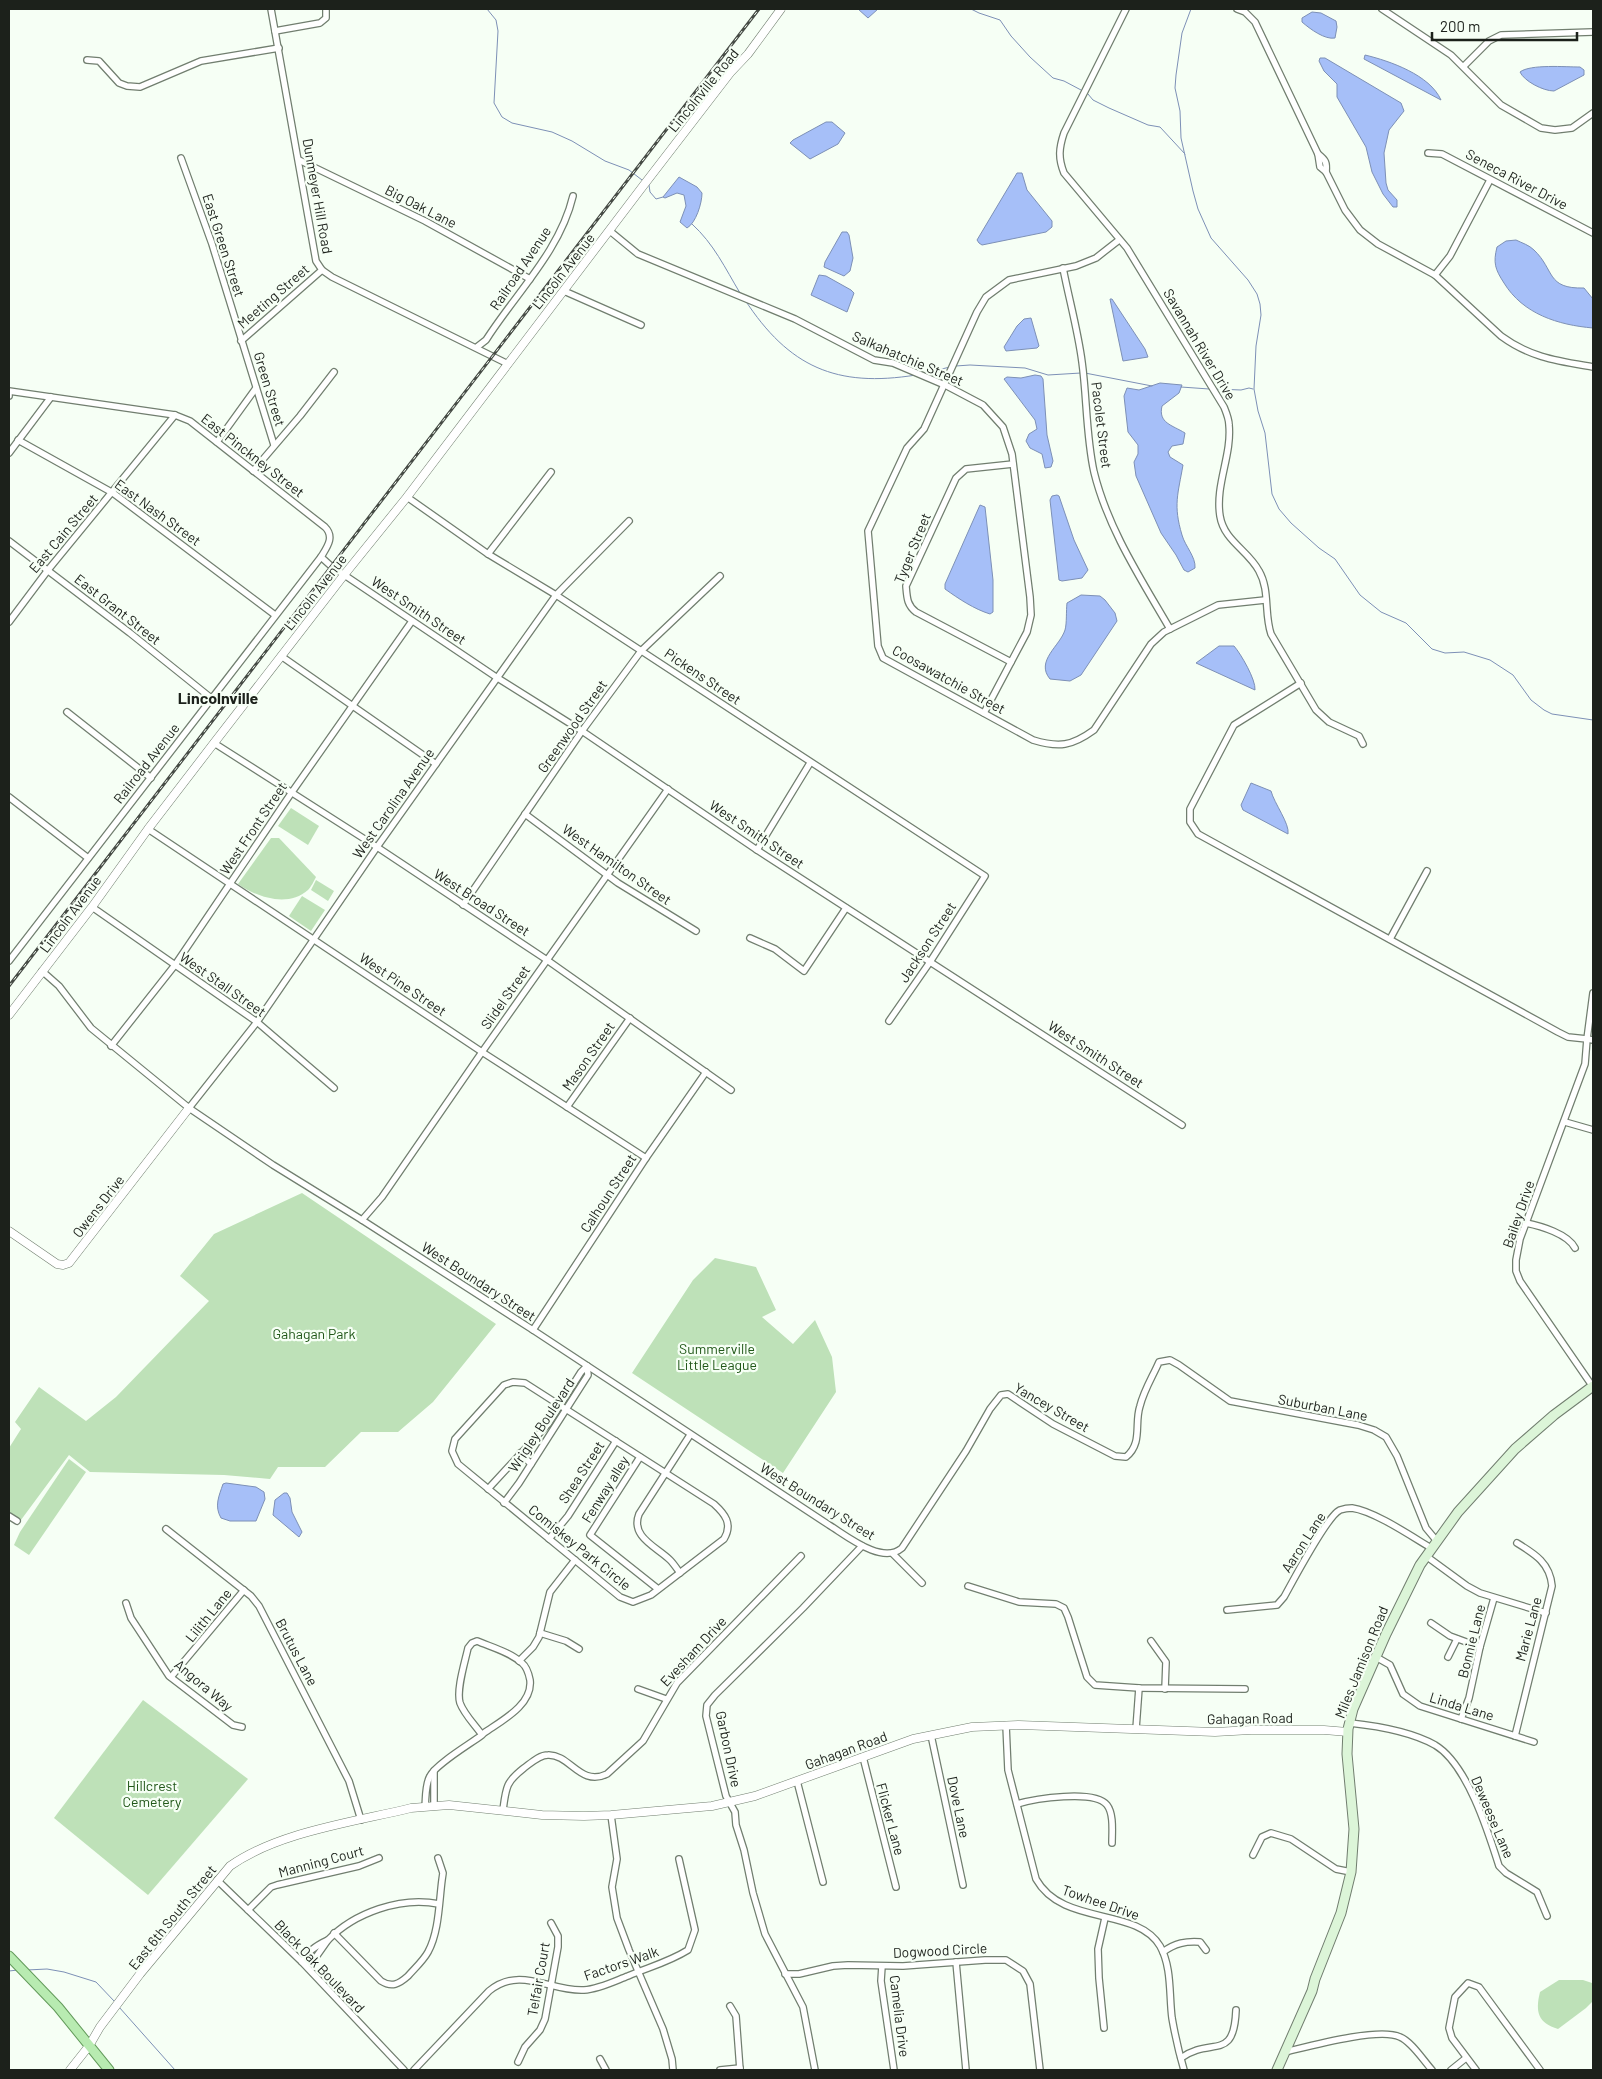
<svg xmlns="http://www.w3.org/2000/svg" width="1602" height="2079" font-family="Barlow,sans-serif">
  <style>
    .green { fill: #bee1b8 }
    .water { fill: #a6bff8; stroke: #7d90b6 }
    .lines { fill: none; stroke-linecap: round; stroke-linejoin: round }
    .stream { stroke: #7d90b6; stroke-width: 1 }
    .minor-casing { stroke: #717e6f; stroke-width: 8 }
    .tertiary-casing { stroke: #717e6f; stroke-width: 9 }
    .secondary-casing { stroke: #717e6f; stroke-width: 11 }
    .primary-casing { stroke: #639b5b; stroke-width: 11 }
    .minor { stroke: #fff; stroke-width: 5.5 }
    .tertiary { stroke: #fff; stroke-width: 8 }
    .secondary { stroke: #dcf5d8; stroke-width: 9 }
    .primary { stroke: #b8ebb1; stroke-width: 9 }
    .rail-casing { stroke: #464b45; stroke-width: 3 }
    .rail { stroke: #f6fff5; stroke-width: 1; stroke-dasharray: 4; stroke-linecap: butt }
    .labels { text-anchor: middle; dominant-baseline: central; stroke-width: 4.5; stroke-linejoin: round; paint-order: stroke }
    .street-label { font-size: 14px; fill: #1c211b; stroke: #f6fff5 }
    .park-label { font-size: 14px; fill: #205718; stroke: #f6fff5 }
    .quarter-label { font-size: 16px; font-weight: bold; fill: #1c211b; stroke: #f6fff5 }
  </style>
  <rect width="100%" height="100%" fill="#f6fff5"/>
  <g class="green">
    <path d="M291,808L319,826L308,845L278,826Z"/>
    <path d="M271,838H279L316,877C314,881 311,887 308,890C288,908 256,897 238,884Z"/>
    <path d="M316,880L334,891L328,901L311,890Z"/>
    <path d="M302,896L325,910L311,931L289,916Z"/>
    <path d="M302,1193L496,1324L433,1402L398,1432H361L325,1467H278L270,1479L224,1475L90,1472L69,1455L18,1524L9,1518V1448L21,1429L15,1422L39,1387L86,1421L116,1397L209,1301L180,1276L214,1234Z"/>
    <path d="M715,1258L756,1267L776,1310L762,1317L793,1344L815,1320L832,1357L836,1392L783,1473L632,1373L693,1280Z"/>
    <path d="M69,1459L86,1472L29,1555L14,1545L20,1532Z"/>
    <path d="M143,1700L248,1779L148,1895L54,1818Z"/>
    <path d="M1559,1980H1583L1592,1983L1593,2001L1586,2008L1558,2029C1538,2023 1535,2012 1540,1992Z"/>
  </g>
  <g class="water">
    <path d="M858,9H878L868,18Z"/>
    <path d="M1312,12L1321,13L1336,21L1337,27L1335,38C1325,40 1310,29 1302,22V18Z"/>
    <path d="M1365,55C1390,61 1430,75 1441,100L1364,59Z"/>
    <path d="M1320,58H1325L1401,103L1404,111L1389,130L1384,153L1386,183L1388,190L1397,200V207H1393L1383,194L1372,172L1366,147L1337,97V84L1324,71L1319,61Z"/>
    <path d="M1580,67L1584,70V75L1554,91C1543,91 1524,81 1520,72C1530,64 1566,67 1580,67Z"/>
    <path d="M826,122H832L845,133L838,144L810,159L790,143L793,140Z"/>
    <path d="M1017,173H1022L1027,190L1052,221V227L1046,232L982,245L979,243L977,240Z"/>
    <path d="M679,177L697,187L702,193C702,203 696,223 687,228L680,222L686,206L684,195L677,193L665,198L663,197Z"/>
    <path d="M842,232H847L849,235L853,258L850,271L844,276L824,267L825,262Z"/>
    <path d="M1516,240C1522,243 1529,245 1534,250C1555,270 1546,289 1584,288L1593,299V328C1558,325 1523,314 1504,283C1495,269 1493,263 1497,247L1506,241Z"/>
    <path d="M819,275L826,276L851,290L854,293L847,312L811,295Z"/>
    <path d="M1110,299H1112L1145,349L1148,357L1123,361Z"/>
    <path d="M1031,318L1039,346L1037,348L1006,351L1004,347L1017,326L1024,319Z"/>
    <path d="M1035,375L1041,376L1043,379L1047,435L1053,461L1051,467L1045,468L1042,454L1030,448L1026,441L1029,434L1037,429L1035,420L1004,379L1007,377L1021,378Z"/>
    <path d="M1160,383L1182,385L1179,393L1162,406C1158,423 1172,425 1185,433L1183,444L1172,446L1168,452L1170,457L1183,465C1178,494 1173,505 1182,535C1185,546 1196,557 1195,568L1188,572L1184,570L1176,555L1161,533L1136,476L1134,462L1138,454V445L1128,432L1124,396L1127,388L1139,390Z"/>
    <path d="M1057,495L1059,496L1074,540L1088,570L1082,578L1062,581L1059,580L1050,500L1052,496Z"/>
    <path d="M980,505L985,507L993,580V612L990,614C974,609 959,599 945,589V584Z"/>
    <path d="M1081,595L1100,596L1105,600L1115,613L1117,621L1081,675L1070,681L1050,679C1035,661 1060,646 1065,630C1067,623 1066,611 1067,603Z"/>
    <path d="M1219,646H1234C1241,654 1256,680 1255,690L1196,663Z"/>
    <path d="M1251,783L1271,791C1274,803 1290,824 1288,834L1243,810L1241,805Z"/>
    <path d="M226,1483L256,1487L264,1492L265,1499L256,1521H230L221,1518C214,1506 219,1496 223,1484Z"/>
    <path d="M284,1493H287L290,1498L292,1512L302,1532L299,1537L273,1515L275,1500Z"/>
  </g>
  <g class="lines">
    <g class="stream">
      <path d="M487,9L496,20L498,31L494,103L502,117L512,123L552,132L572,141L605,161L629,170L642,180"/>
      <path d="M971,9L979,13L1000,20L1011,36L1030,57L1053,78L1064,81L1081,90"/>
      <path d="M1191,9L1182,33L1176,75L1175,88L1180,111L1181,138L1193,191L1198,209L1211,238L1248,280L1257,294L1260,304L1261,315L1256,346L1254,389L1258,411L1265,433L1272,494L1279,509L1291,523L1319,548L1335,559L1360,595L1381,612L1406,623L1432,649L1445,653L1464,652L1490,660L1513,675L1531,700L1544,710L1552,714L1593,720"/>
      <path d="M1088,94L1093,100L1109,108L1148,125L1160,127L1185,154"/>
      <path d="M649,185L650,192L656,199L663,197"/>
      <path d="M692,224C714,244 725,268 740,293"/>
      <path d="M745,300C789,367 836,388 916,375"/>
      <path d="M956,366L970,365L1025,368L1048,375L1081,373"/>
      <path d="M925,373L950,367"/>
      <path d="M1085,373L1152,386"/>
      <path d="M1181,387L1209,389"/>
      <path d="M1216,389L1241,390L1249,388L1253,389"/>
      <path d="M27,1970L47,1969L64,1972L96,1982L115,2002"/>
      <path d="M9,1971L18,1970"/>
      <path d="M119,2007L175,2070"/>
    </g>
    <g class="minor-casing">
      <g id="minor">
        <path d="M271,9L316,261L322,270L332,277L508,364"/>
        <path d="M1126,9L1064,133C1059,148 1058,158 1064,173L1127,248L1224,407C1226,412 1229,419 1229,425C1232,455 1215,485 1220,516C1224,541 1248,550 1259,571C1270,590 1264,613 1271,634L1316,710L1329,722L1359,736L1363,744"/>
        <path d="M1237,9L1245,12L1255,22L1318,154L1320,167L1326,172L1345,210L1360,230L1378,244L1435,275L1501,336C1531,358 1558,361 1593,367"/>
        <path d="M1382,9L1451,55L1501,105L1541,128L1555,130L1572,128L1593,113"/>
        <path d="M275,31L320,23L326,18V9"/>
        <path d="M87,60L99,61L119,83L127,86L140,87L201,61L279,48"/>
        <path d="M1464,66L1489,41L1501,35L1593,32"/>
        <path d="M1428,153L1442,154L1593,233"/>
        <path d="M1318,154C1326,160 1327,163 1326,172"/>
        <path d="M181,158L212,244L274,445"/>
        <path d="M299,160L425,221L530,279"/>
        <path d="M610,231L638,254L795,319L874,360L893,363L947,386L983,405L1003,427L1012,454L1030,597L1031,615L1027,632L984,713"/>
        <path d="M1119,240L1096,258L1076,266L1009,280L986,297L977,312L924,429L907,448L868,531L878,646L883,658L1033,740C1059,748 1072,746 1094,730L1151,644L1164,632L1218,605L1265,600"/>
        <path d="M1063,268C1069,299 1078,331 1082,362C1087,398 1086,436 1094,472C1108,529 1141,579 1170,629"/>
        <path d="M1435,275L1450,256L1490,180"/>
        <path d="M564,291L641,325"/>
        <path d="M241,341L322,270"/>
        <path d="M477,347L486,340C516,293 560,251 573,196"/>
        <path d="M9,396V391L175,415L190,421L325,527C335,537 327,547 321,557L9,961"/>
        <path d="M18,440L113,493L275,615"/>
        <path d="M217,442L256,388"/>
        <path d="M9,453L51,397"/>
        <path d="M253,471L300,416L334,372"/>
        <path d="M407,497L488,554L556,595L985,876L930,962L889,1021"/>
        <path d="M9,541L130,633L211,698"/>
        <path d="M488,554L551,472"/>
        <path d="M321,557L331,566L496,677L582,731L757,850L1182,1125"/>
        <path d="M9,622L48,570L175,415"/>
        <path d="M281,656L436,764"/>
        <path d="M1011,662L916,612C907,605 907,598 906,586L956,478L966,469L1013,464"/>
        <path d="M1301,683L1234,725L1190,809V822L1198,834L1558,1032L1568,1037L1587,1039L1585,1064L1520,1239L1516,1260V1271L1520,1281L1593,1387"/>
        <path d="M67,712L151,778"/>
        <path d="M214,743L377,847L547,960L731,1090"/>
        <path d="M9,797L88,858"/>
        <path d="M525,814L618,883L696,931"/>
        <path d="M148,829L482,1052L646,1158"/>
        <path d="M757,850L810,763"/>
        <path d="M463,905L582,731L641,651L720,576"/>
        <path d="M92,907L257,1022L334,1088"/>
        <path d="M750,938L775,949L804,971L846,908"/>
        <path d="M1390,939L1427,871"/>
        <path d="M42,971L59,986L91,1028L189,1108L273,1165L362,1220L533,1330L829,1525C847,1536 882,1565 902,1548L966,1451L990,1409L1001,1395L1008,1394L1053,1424L1115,1456L1126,1457C1143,1443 1134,1424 1140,1406C1144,1390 1153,1376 1159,1362L1170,1360L1179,1365L1230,1401L1358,1425L1374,1430L1386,1437L1397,1456L1426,1528L1436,1540"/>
        <path d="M1593,993L1587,1039L1593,1040"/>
        <path d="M111,1046L175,965L292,792L412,621"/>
        <path d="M567,1107L630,1018"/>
        <path d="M189,1108L257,1022L377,847L556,595L629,521"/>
        <path d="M1565,1122L1593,1130"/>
        <path d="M362,1220L382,1197L482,1052L668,789"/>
        <path d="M1526,1223C1541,1226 1568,1234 1575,1248"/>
        <path d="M533,1330L646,1158L706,1072"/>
        <path d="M513,1382L525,1383L714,1504C725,1514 733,1524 724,1539L651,1595L633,1602L620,1597L458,1464L452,1451L455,1439L504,1385Z"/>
        <path d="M520,1453L531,1464"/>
        <path d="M640,1457L590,1535L658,1589"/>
        <path d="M488,1489L548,1424L581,1372L587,1366"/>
        <path d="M504,1503L519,1483L588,1375L587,1366"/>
        <path d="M9,1516L17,1521"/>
        <path d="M166,1529L251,1596L259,1606L349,1781L361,1820"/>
        <path d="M549,1539L568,1516L616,1441"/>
        <path d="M893,1554L922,1583"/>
        <path d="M1426,1556L1467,1586L1480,1593L1546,1613"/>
        <path d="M680,1573C677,1569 674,1564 670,1560C657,1547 630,1537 639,1514L690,1435"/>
        <path d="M968,1586L1019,1602L1056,1604L1064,1608L1068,1617L1087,1677L1095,1685L1139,1688L1245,1689"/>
        <path d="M126,1603L131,1618L169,1676L233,1725L242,1727"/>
        <path d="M1227,1610L1277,1605L1284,1597C1293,1581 1327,1516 1340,1510C1343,1509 1349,1508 1352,1508C1374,1511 1411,1536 1431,1548"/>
        <path d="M1431,1623L1450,1636L1480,1647"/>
        <path d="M540,1633L566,1641L579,1649"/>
        <path d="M1151,1641L1166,1662L1165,1689"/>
        <path d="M1376,1657L1390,1665L1403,1694L1420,1706L1534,1742"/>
        <path d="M1448,1657L1457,1639"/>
        <path d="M519,1661L533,1647L539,1637L550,1592L575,1560"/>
        <path d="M171,1677L244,1590"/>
        <path d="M638,1689L666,1699"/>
        <path d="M1461,1719L1469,1698L1480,1647L1494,1598"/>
        <path d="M1350,1723C1378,1726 1410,1731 1435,1745C1467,1764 1488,1831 1499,1866L1506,1873L1537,1892L1547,1916"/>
        <path d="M1006,1725L1008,1770L1036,1879C1063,1927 1136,1906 1160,1946C1172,1967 1169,1995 1172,2018C1175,2035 1179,2053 1184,2070"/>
        <path d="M1136,1729L1139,1688"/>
        <path d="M931,1735L963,1885"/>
        <path d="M1515,1736L1552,1586C1550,1563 1535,1554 1517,1543"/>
        <path d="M863,1757L896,1887"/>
        <path d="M434,1771V1806"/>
        <path d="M797,1781L823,1882"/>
        <path d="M1017,1804C1034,1799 1094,1789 1107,1805C1114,1814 1112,1832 1112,1843"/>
        <path d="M425,1807C426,1797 425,1785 430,1776C436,1764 470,1744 482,1735L484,1733C501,1721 533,1705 530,1680C529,1675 527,1667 522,1663C510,1652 491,1647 477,1641L472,1643L468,1648C465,1662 456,1690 460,1703C464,1714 475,1725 482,1735"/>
        <path d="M503,1810C506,1787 506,1782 524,1768C531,1763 539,1755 548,1755C570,1754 580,1787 607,1774L643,1741L677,1683L801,1556"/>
        <path d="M611,1815L617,1859L612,1887L617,1918L629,1950L663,2029L672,2059L673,2070"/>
        <path d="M1253,1855L1262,1837L1271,1833L1291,1839L1336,1869L1351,1872"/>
        <path d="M217,1880L302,1962L404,2070"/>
        <path d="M248,1910L271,1887L277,1885L359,1866L379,1858"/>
        <path d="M334,1933L381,1981C392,1988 399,1984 408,1976C415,1968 423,1961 428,1952C439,1932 439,1903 442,1880L443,1873L438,1858"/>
        <path d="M328,1940C354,1913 401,1896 439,1904"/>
        <path d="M328,1940L316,1957L308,1963L302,1962C307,1951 317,1945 328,1940Z"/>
        <path d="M1163,1952C1175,1943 1186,1941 1200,1942L1206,1950"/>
        <path d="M956,1962L966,2070"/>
        <path d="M882,1966L881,1981L894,2070"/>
        <path d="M785,1974H799L833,1966L848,1965L903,1966L985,1960H1006L1023,1971L1030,1984L1040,2070"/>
        <path d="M730,2006L736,2016L740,2070"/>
        <path d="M1104,2028L1099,1978L1098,1949L1105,1918"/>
        <path d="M1285,2052C1310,2046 1379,2027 1400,2037C1412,2042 1423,2060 1432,2070"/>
        <path d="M1181,2058C1211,2036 1234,2063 1236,2010"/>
        <path d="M600,2059L606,2070"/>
        <path d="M518,2062L525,2047L540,2030L545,2019L558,1947V1936L551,1923"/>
        <path d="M414,2070L489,1991C521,1965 550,1992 584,1990C599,1989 615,1981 628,1976C649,1967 669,1962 688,1950L695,1930L679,1859"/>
        <path d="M720,2070L740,2068"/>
        <path d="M815,2070L803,2007L765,1934L753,1893L744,1850L736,1825L735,1812L726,1796L706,1716L707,1705L715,1695L803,1608L862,1546"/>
        <path d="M1451,2070L1466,2058"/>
        <path d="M1476,2070L1452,2038L1449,2028L1455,1997L1468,1983L1479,1987L1540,2070"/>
      </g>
    </g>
    <g class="tertiary-casing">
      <g id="tertiary">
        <path d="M9,1015L92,907L148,829L214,743L344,575L407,497L643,186L730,73L748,54L781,9"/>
        <path d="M9,1231L57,1264L63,1265L69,1263L189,1108"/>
        <path d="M70,2070L89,2046L100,2027L140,1974L230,1866C278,1832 354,1822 411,1808L449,1805L542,1815L584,1816L611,1815L712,1806L755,1796L913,1739L972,1727L1019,1725L1215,1732L1251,1730H1324L1348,1732"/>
      </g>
    </g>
    <g class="secondary-casing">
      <path id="secondary" d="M1277,2070L1312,1991L1315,1979L1341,1913L1351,1872L1354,1829L1347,1754L1348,1729L1353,1709L1386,1634L1420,1565L1458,1512L1515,1449L1554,1415L1593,1386"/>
    </g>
    <g class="primary-casing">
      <path id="primary" d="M9,1956L58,2007L109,2070"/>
    </g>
    <use href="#minor" class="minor"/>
    <use href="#tertiary" class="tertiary"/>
    <use href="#secondary" class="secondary"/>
    <use href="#primary" class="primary"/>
    <g class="rail-casing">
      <path id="rail" d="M9,986L759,9"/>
    </g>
    <use href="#rail" class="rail"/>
  </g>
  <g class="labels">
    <g class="street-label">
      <text transform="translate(703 90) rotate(-51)">Lincolnville Road</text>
      <text transform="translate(1517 179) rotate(28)">Seneca River Drive</text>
      <text transform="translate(318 196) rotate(80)">Dunmeyer Hill Road</text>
      <text transform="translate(421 206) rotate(27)">Big Oak Lane</text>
      <text transform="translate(224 245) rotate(72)">East Green Street</text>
      <text transform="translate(520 268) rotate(-56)">Railroad Avenue</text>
      <text transform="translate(563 271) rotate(-52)">Lincoln Avenue</text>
      <text transform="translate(273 296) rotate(-41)">Meeting Street</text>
      <text transform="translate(1200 344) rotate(59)">Savannah River Drive</text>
      <text transform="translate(908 358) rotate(23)">Salkahatchie Street</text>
      <text transform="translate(270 389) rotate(73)">Green Street</text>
      <text transform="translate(1102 425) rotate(83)">Pacolet Street</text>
      <text transform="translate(253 455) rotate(38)">East Pinckney Street</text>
      <text transform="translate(158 512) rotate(36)">East Nash Street</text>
      <text transform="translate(63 533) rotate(-50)">East Cain Street</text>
      <text transform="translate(912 548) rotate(-68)">Tyger Street</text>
      <text transform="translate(315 592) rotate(-52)">Lincoln Avenue</text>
      <text transform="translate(118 609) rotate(38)">East Grant Street</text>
      <text transform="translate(419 610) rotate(34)">West Smith Street</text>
      <text transform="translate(703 676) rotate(34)">Pickens Street</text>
      <text transform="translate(949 679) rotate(29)">Coosawatchie Street</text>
      <text transform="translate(572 726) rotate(-55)">Greenwood Street</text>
      <text transform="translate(146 763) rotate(-52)">Railroad Avenue</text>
      <text transform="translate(393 803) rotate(-55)">West Carolina Avenue</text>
      <text transform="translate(253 828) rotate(-56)">West Front Street</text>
      <text transform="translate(757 834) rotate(34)">West Smith Street</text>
      <text transform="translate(617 864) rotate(35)">West Hamilton Street</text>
      <text transform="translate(482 902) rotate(33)">West Broad Street</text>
      <text transform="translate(70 914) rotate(-53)">Lincoln Avenue</text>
      <text transform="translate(927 942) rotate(-57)">Jackson Street</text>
      <text transform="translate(223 984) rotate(35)">West Stall Street</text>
      <text transform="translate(403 984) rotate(34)">West Pine Street</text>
      <text transform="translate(505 997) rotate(-55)">Slidel Street</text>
      <text transform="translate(1096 1054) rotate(33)">West Smith Street</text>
      <text transform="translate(588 1056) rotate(-55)">Mason Street</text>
      <text transform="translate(608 1193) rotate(-57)">Calhoun Street</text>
      <text transform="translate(98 1206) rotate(-52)">Owens Drive</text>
      <text transform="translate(1518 1214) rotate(-71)">Bailey Drive</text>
      <text transform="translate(479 1281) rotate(33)">West Boundary Street</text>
      <text transform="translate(1052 1407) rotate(30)">Yancey Street</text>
      <text transform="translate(1323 1407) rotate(11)">Suburban Lane</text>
      <text transform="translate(541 1425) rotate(-57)">Wrigley Boulevard</text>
      <text transform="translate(581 1472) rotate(-57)">Shea Street</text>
      <text transform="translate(605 1489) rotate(-58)">Fenway alley</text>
      <text transform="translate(818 1501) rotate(32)">West Boundary Street</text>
      <text transform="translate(1303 1542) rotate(-57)">Aaron Lane</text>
      <text transform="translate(580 1547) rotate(39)">Comiskey Park Circle</text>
      <text transform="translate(208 1615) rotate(-51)">Lilith Lane</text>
      <text transform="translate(1528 1629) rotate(-75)">Marie Lane</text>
      <text transform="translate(1471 1641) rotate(-76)">Bonnie Lane</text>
      <text transform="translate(693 1651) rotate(-47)">Evesham Drive</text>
      <text transform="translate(297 1652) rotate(62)">Brutus Lane</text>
      <text transform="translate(1361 1662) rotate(-68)">Miles Jamison Road</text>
      <text transform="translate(204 1685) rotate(40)">Angora Way</text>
      <text transform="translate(1462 1706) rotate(17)">Linda Lane</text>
      <text transform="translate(1250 1718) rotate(-1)">Gahagan Road</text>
      <text transform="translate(729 1749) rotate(78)">Garbon Drive</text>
      <text transform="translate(846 1750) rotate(-20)">Gahagan Road</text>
      <text transform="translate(959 1807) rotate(78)">Dove Lane</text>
      <text transform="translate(1493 1817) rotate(67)">Deweese Lane</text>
      <text transform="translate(891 1819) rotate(75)">Flicker Lane</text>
      <text transform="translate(321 1861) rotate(-15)">Manning Court</text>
      <text transform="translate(1101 1902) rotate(19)">Towhee Drive</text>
      <text transform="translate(172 1917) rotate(-51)">East 6th South Street</text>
      <text transform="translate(940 1950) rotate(-3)">Dogwood Circle</text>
      <text transform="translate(621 1963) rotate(-19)">Factors Walk</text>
      <text transform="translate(320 1966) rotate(46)">Black Oak Boulevard</text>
      <text transform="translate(538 1979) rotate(-80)">Telfair Court</text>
      <text transform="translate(900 2016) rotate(83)">Camelia Drive</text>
    </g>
    <g class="park-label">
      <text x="314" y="1333">Gahagan Park</text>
      <text x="717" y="1348">Summerville<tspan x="717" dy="16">Little League</tspan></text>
      <text x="152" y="1785">Hillcrest<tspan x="152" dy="16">Cemetery</tspan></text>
    </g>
    <g class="quarter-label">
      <text x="218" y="697">Lincolnville</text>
    </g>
  </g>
  <rect width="1602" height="2079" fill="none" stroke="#1c211b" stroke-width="20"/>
  <path d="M1432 32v8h145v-8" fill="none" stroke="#1c211b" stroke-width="2.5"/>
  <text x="1440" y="32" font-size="15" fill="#1c211b" stroke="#f6fff5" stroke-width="4" paint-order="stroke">200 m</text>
</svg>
